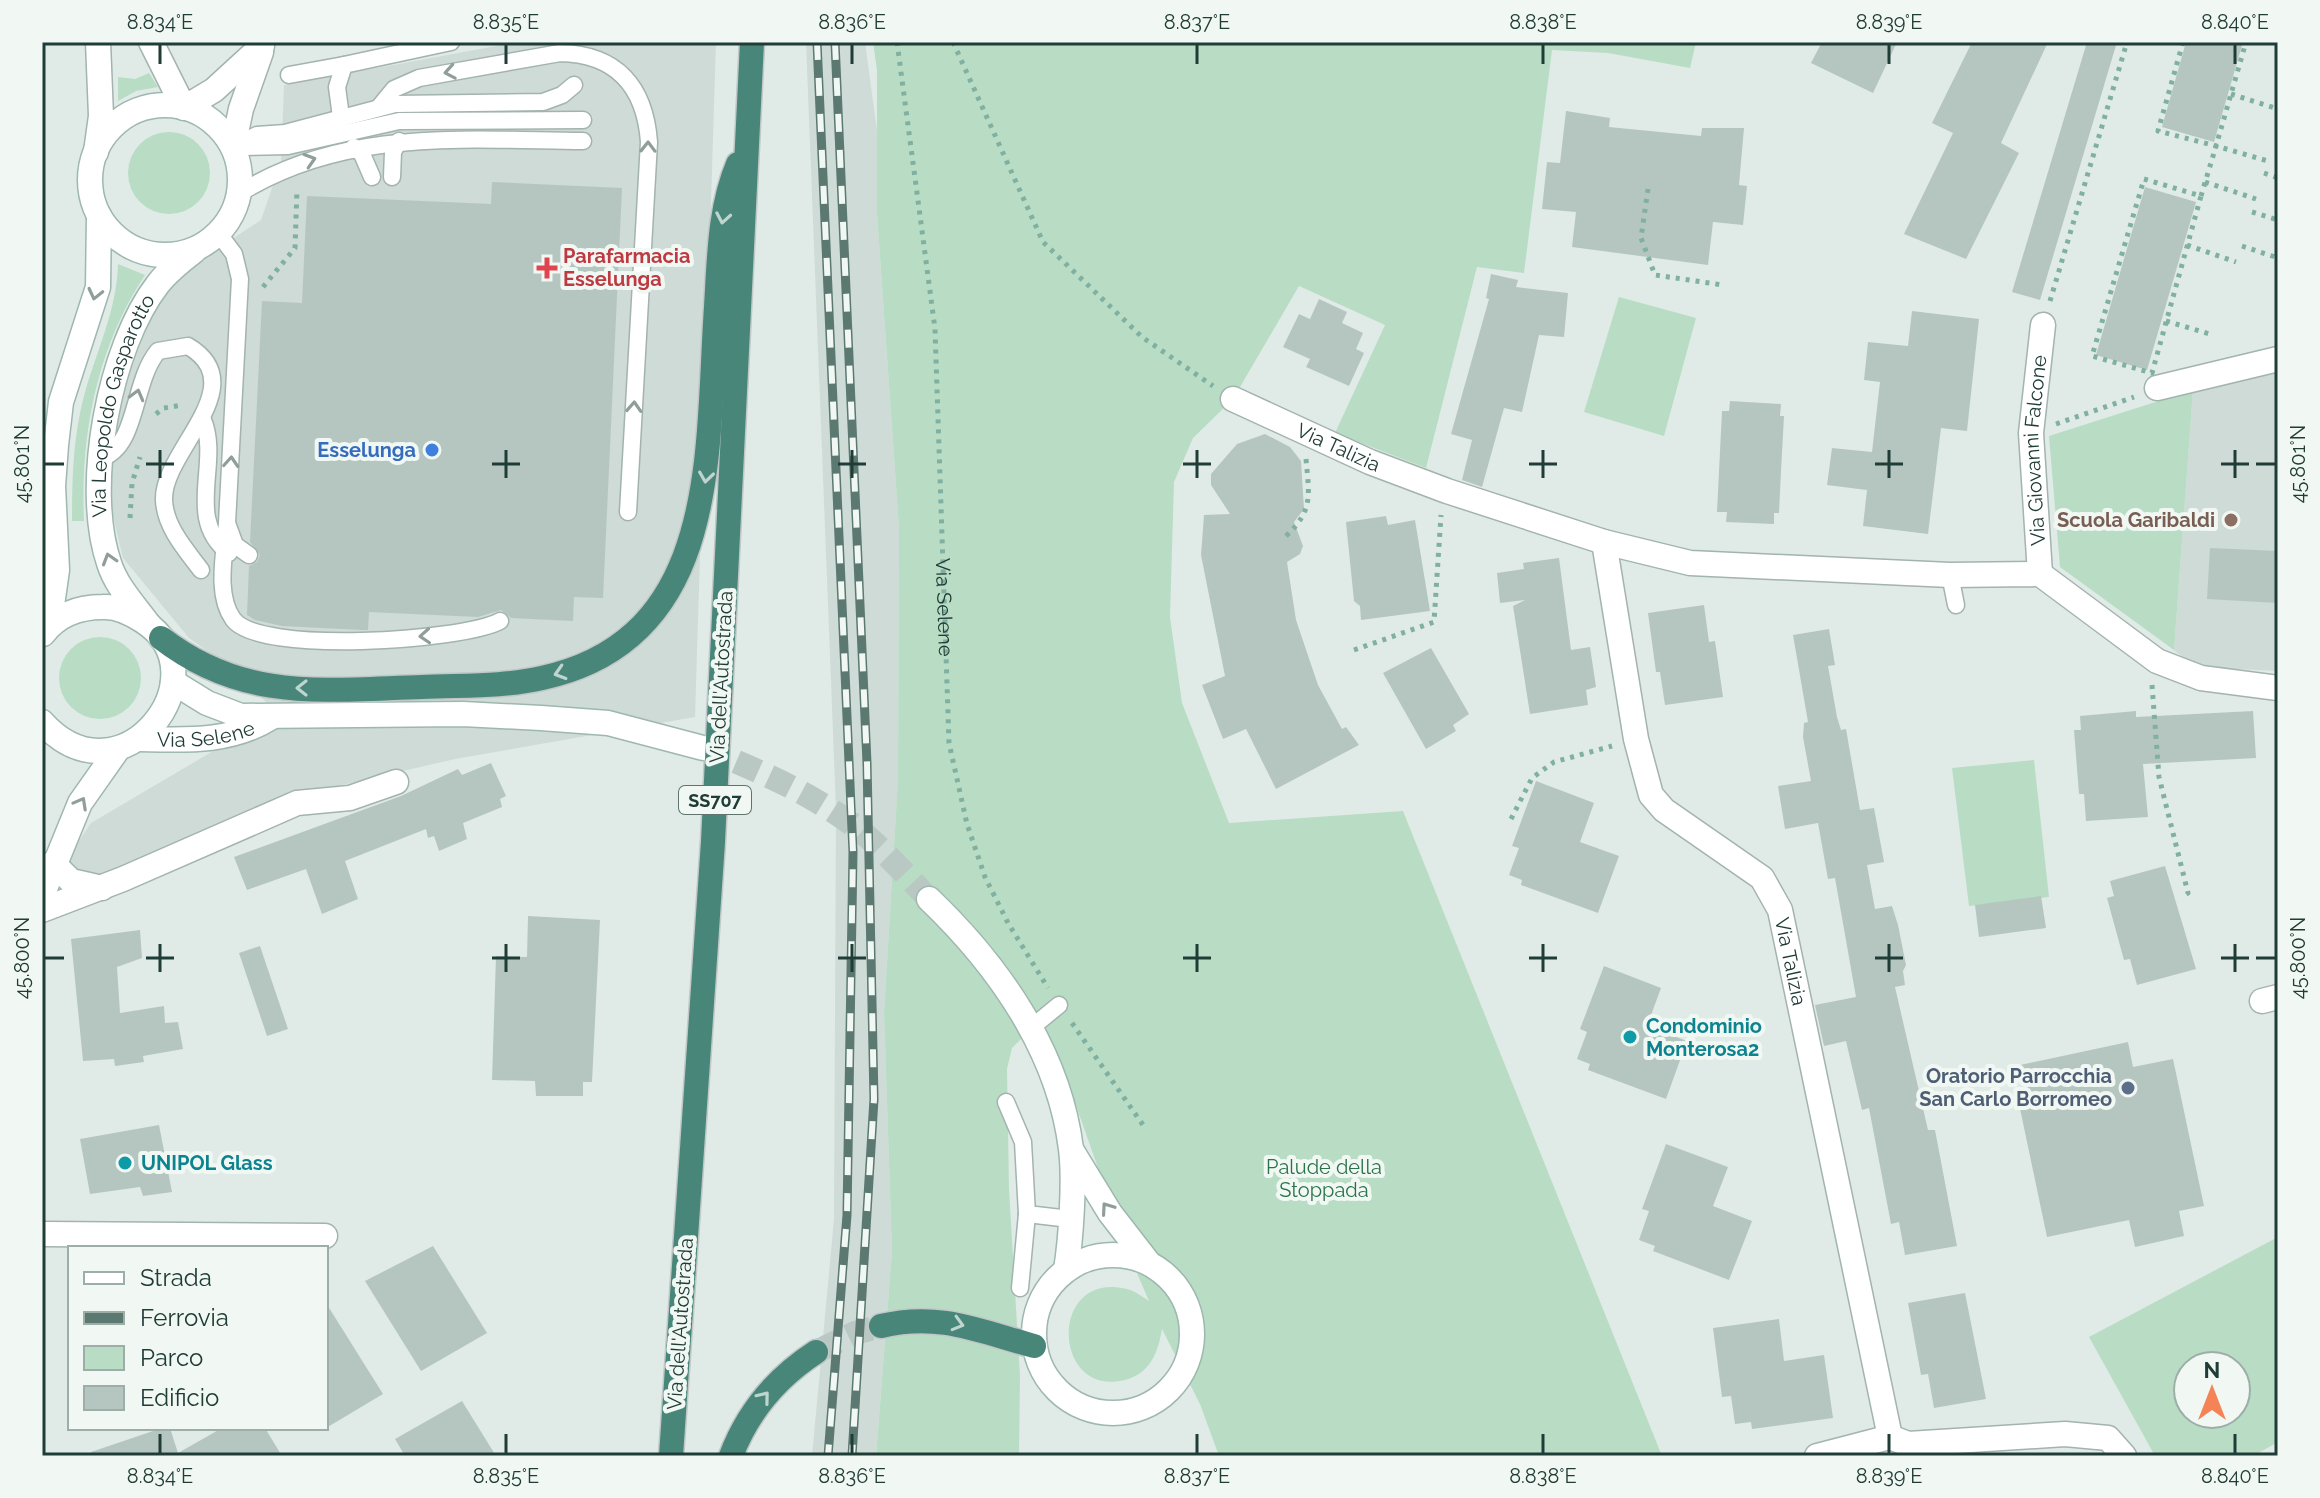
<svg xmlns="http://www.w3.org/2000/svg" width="2320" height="1498" font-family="Raleway,sans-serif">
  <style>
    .built { fill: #cedbd6 }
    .green { fill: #b8ddc4; fill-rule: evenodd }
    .building { fill: #b5c6c0 }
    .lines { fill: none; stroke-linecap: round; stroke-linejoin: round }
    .secondary-tunnel { stroke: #bac8c4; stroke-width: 24; stroke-dasharray: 24 12; stroke-linecap: butt }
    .trunk-tunnel { stroke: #bac8c4; stroke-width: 24; stroke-dasharray: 24 12; stroke-linecap: butt }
    .service-casing { stroke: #a3b3ae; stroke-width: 19 }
    .minor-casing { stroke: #a3b3ae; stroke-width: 27 }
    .tertiary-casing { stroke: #a3b3ae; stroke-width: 27 }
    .secondary-casing { stroke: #9eb7af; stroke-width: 27 }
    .trunk-casing { stroke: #c1c8c7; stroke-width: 27 }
    .path { stroke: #80b0a2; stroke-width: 5; stroke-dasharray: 4 6; stroke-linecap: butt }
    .service { stroke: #fff; stroke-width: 16 }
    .minor { stroke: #fff; stroke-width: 24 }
    .tertiary { stroke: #fff; stroke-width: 24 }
    .secondary { stroke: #fff; stroke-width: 24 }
    .trunk { stroke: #488679; stroke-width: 24 }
    .rail-casing { stroke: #5b7871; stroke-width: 9 }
    .rail { stroke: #f1f8f4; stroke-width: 6; stroke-dasharray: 18; stroke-linecap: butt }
    .oneway { stroke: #909e9a }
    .oneway2 { stroke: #bed6cf }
    .ticks { fill: none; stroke: #203c36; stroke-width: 3 }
    .health-dot { fill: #e0444e; stroke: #f1f8f4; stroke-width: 3 }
    .shop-dot { fill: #3f7fe0; stroke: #f1f8f4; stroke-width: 3 }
    .education-dot { fill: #8d6e63; stroke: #f1f8f4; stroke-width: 3 }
    .culture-dot { fill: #0f9aa8; stroke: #f1f8f4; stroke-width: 3 }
    .service-dot { fill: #5c6f8a; stroke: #f1f8f4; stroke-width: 3 }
    .labels { text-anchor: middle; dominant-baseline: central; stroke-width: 8; stroke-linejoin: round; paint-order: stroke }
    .shield { fill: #f1f8f4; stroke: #5f746f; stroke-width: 2 }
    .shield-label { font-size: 18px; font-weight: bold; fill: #203c36 }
    .health-label { font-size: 20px; font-weight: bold; fill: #be3a42; stroke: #f1f8f4; text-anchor: start }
    .street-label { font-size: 20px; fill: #203c36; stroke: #f1f8f4 }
    .shop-label { font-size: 20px; font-weight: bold; fill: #366cbe; stroke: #f1f8f4; text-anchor: end }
    .education-label { font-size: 20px; font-weight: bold; fill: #785e54; stroke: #f1f8f4; text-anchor: end }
    .culture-label { font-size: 20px; font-weight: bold; fill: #0d838f; stroke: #f1f8f4; text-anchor: start }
    .service-label { font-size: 20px; font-weight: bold; fill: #4e5e75; stroke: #f1f8f4; text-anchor: end }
    .park-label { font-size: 20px; fill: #2a7349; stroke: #f1f8f4 }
    .neatline { fill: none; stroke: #203c36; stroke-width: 3 }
    .ticks-label { font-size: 20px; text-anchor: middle; fill: #203c36 }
  </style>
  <rect width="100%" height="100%" fill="#e0ebe7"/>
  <g class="built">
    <path d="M518,42H716L695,717L455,759L320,790L62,910L60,869L91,823L259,724L270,706L235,671L189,638L123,558L108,495L114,432L130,372L157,300L185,270L261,220L281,162L284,85Z"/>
    <path d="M806,42H865L877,131V214L899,528L898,779L884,1013L892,1251L876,1456H812L834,1219L836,809Z"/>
    <path d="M2278,372V671L2195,667L2174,650L2193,390Z"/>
  </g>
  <g class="green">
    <path d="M873,42H1696L1690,68L1608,53L1552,50L1524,273L1477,267L1426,468L1335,433L1385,325L1299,286L1233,399L1193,438L1174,482L1170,617L1182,703L1229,823L1403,811L1662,1456H1219L1200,1404L1162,1329C1158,1352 1151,1373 1125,1380C1053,1398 1048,1275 1122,1288C1133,1289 1141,1296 1149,1301L1126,1248L1064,1071L1045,1044L1025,1035L1012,1048L1007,1069L1009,1189L1020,1376L1019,1456H876L892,1251L884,1013L898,779L899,528L877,214V70Z"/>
    <path d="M149,73L158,87L136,91L118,101V77L135,79Z"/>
    <circle cx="169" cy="173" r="41"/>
    <path d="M118,264L145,275C97,347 80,435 84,521H72C72,479 73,437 84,396C96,352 117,310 118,264Z"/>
    <path d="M1619,297L1696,318L1664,436L1584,412Z"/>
    <path d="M2193,390L2174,650L2060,567L2049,436Z"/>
    <circle cx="100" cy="678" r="41"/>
    <path d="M2034,760L2049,897L1969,906L1952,768Z"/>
    <path d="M2278,1237V1442L2253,1456H2155L2089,1337ZM2188,1366H2236V1414H2188Z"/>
  </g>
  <g class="building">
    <path d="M1822,42H1897L1873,93L1811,63Z"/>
    <path d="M1972,42H2048L2001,143L2019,153L1966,259L1904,234L1953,133L1932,123Z"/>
    <path d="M2087,42H2117L2040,300L2012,292Z"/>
    <path d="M2186,42H2243L2214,142L2162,127Z"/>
    <path d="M1566,111L1610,118L1609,127L1701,136L1702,128H1744L1739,185L1747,186L1743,225L1713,222L1708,265L1572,247L1576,212L1542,209L1547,162L1560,163Z"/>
    <path d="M492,182L622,188L603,598L574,597L573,621L511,618L501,610L478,617L369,612L368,630H362L282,626L255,620L247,615L249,566L257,562L260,555L250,542L262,301L302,303L307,196L491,204Z"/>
    <path d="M2145,187L2196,202L2147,370L2096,355Z"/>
    <path d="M1491,274L1518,280L1516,287L1568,293L1564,337L1539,335L1522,412L1504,408L1482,487L1462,480L1472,440L1451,434L1489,299L1486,298Z"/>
    <path d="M1319,299L1347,312L1342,323L1363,333L1356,349L1364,353L1349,386L1306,367L1310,359L1283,347L1299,314L1310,319Z"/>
    <path d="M1912,311L1979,319L1967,431L1941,428L1928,534L1863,526L1867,490L1827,485L1832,448L1872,452L1880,382L1864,380L1868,342L1908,346Z"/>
    <path d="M1730,401L1781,404L1780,416H1784L1781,471L1779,513H1774V524L1726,522L1727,512H1717L1722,411H1729Z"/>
    <path d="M1265,434L1290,447L1301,461L1304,509L1294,522L1303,546L1300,554L1287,562L1296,620L1318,685L1342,729L1346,727L1359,745L1276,789L1246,729L1223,739L1202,685L1225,676L1201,555L1204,515L1230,514L1211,485V474L1237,444Z"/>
    <path d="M1386,516L1388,525L1415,520L1430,611L1361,620L1360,606L1354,601L1346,522Z"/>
    <path d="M2210,548L2278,551V603L2207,599Z"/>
    <path d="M1559,558L1571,650L1590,647L1596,687L1586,690L1588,705L1530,714L1513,606L1525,600L1500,603L1497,573L1524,569L1523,563Z"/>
    <path d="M1704,605L1709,642L1715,641L1723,697L1665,705L1660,672H1656L1648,613Z"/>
    <path d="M1829,629L1835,665L1828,666L1837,717L1841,730L1846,729L1860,810L1874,808L1884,862L1867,865L1875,909L1892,906L1898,925L1906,965L1903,971L1905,985L1895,987L1928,1130H1935L1957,1246L1905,1255L1899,1222L1891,1224L1869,1108L1862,1110L1846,1041L1824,1046L1815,1005L1856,997L1835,878L1828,879L1818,823L1785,829L1778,786L1811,781L1803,737L1804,723L1808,722L1793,635Z"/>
    <path d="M1431,648L1469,714L1453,725L1456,731L1426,749L1383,673Z"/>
    <path d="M2136,711V717L2253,711L2256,758L2143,764L2148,817L2086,821L2084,794H2079L2074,730H2081L2080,716Z"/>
    <path d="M491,763L506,796L500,799L502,807L463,823L467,839L439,851L434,836L428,838L426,829L345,861L358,899L322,914L306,869L247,890L234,857L401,796L458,769L462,775Z"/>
    <path d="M1536,781L1594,803L1580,842L1619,856L1598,913L1521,885L1522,880L1509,875L1519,848L1512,846Z"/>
    <path d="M2165,866L2196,969L2137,985L2130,959L2124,960L2107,898L2114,896L2110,881Z"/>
    <path d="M2041,896L2046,928L1979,937L1975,905Z"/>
    <path d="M528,916L600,920L592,1082H583V1096H536L535,1081L492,1080L496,956L527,957Z"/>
    <path d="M140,930L142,958L117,967L120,1013L164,1006L165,1023L178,1022L183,1049L143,1056L144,1062L115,1066L114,1059L83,1061L71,939Z"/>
    <path d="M260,946L288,1029L267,1036L239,953Z"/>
    <path d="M1604,966L1661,988L1647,1026L1687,1041L1666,1099L1588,1070L1590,1064L1577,1059L1587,1032L1580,1029Z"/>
    <path d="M2128,1042L2133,1067L2173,1059L2204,1206L2179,1211L2184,1236L2135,1247L2129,1220L2047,1237L2018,1099L2027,1097L2020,1065Z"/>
    <path d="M159,1125L172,1192L143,1196L140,1187L90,1194L80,1139Z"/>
    <path d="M1666,1144L1728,1167L1713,1206L1752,1221L1729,1280L1653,1251L1655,1246L1639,1240L1649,1211L1642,1209Z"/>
    <path d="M433,1246L487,1333L421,1371L365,1281Z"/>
    <path d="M1965,1293L1986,1399L1934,1408L1928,1374L1921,1375L1908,1303Z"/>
    <path d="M326,1303L383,1394L326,1428Z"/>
    <path d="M1779,1319L1784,1361L1824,1355L1833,1418L1752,1429L1751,1422L1735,1424L1731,1396L1722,1397L1713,1328Z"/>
    <path d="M462,1401L496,1456H405L395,1439Z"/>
    <path d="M162,1428H170L178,1453L222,1428H265L282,1456H92L91,1452Z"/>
  </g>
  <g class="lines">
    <path class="secondary-tunnel" d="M703,748C757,770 812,793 858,829C883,849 906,875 929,899"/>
    <path class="trunk-tunnel" d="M816,1352L855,1333L881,1326"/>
    <g class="service-casing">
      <g id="service">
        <path d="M289,75L344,65"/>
        <path d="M380,106L394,89L419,78L560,53C617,54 645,87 649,142L628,512"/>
        <path d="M341,117L337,87L344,65L451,42"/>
        <path d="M233,147L257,135L285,133L395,104L543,102L562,95L574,85"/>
        <path d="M238,147L288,146L399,121L583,120"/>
        <path d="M354,147L362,154L372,177"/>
        <path d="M392,177L393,152L399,141"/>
        <path d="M240,193C345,128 464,140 583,141"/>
        <path d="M219,234L234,254L240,279L227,523L235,545L249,555"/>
        <path d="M203,420C221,463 184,519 229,553"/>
        <path d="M101,458C138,447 132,382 158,351L188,346C255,386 162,451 164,500C165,527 186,550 201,570"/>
        <path d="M227,523C225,552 215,594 233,619C258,655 463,641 500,621"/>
        <path d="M1950,575L1956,605"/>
        <path d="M1031,1028L1059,1005"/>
        <path d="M1006,1102L1023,1142L1027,1214L1070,1219"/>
        <path d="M1020,1288L1027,1214"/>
      </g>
    </g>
    <g class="minor-casing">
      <g id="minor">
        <path d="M2157,388L2278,359"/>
        <path id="s2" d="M1233,399L1370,462L1447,491L1604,542L1690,563L1950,575L2040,574L2157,661L2201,678L2278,688"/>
        <path id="s3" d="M1604,542L1636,739L1651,795L1664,810L1762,878L1780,910L1890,1437"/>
        <path id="s4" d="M2040,574L2031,433L2043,325"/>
        <path d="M53,863L71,881L102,888"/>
        <path d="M42,910L123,879L297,803L350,798L396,782"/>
        <path d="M2262,1001L2278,997"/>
        <path d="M42,1234L325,1236"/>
        <path d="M1817,1456L1890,1437L1908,1444L2065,1434L2108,1438L2124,1456"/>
      </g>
    </g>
    <g class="tertiary-casing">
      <g id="tertiary">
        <path d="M151,42L184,108L214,90L262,46"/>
        <path d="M233,147L241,109L261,52"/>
        <path d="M96,152L101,116L98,42"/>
      </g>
    </g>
    <g class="secondary-casing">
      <g id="secondary">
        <circle cx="165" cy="180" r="75"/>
        <path id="s5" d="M149,625C135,606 116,586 109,563C83,487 109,347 158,284C168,271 181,261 194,251"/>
        <path d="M49,626L57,570L53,486L56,445L61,402L98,287L99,216"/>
        <path d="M173,682L207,703L241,716L463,714L541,718L608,723L703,748"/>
        <path d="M42,722C121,810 226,674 143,621C131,613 118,606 103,607C80,607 58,614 43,634"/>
        <path id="s6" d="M140,739C185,740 230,743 270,718"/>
        <path d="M42,896L80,803L118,749"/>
        <path d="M929,899C998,965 1059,1051 1071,1149C1075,1179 1071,1239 1066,1270"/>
        <path d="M1072,1151L1110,1213L1148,1262"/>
        <circle cx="1113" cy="1334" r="79"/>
      </g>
    </g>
    <g class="trunk-casing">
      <g id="trunk">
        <path d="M161,638C244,702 323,690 422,687C462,685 503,687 542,678C722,639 706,450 716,307C719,259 719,209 738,164"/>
        <path d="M881,1326C939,1312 979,1331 1034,1346"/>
        <path d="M671,1456L713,842L752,42"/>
        <path d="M731,1456C748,1411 776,1378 816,1352"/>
      </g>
    </g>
    <g class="path">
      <path id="s1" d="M897,42L935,329L949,743L967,824L985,877L1008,923L1048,988"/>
      <path d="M953,42L1043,242L1142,337L1213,386"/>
      <path d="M2183,42L2158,131L2216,146L2246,42"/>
      <path d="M2231,94L2278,109"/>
      <path d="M2264,173L2278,178"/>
      <path d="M2144,179L2201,196L2152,373L2092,356Z"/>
      <path d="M2205,182L2256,199"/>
      <path d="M1648,189L1641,238L1655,275L1723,285"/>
      <path d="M2201,196L2216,146L2268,161"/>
      <path d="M2252,212L2278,220"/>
      <path d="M2187,245L2236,262"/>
      <path d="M2242,246L2278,258"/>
      <path d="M263,287L295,248L297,189"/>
      <path d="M2050,301L2127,42"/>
      <path d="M2278,311V312"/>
      <path d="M2166,321L2213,335"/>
      <path d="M156,414L164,408L183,405"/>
      <path d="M2056,424L2134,397"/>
      <path d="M130,518L132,483L140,457"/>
      <path d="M1286,536C1314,510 1309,494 1306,459"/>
      <path d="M1354,650L1434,622L1441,515"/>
      <path d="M2152,685L2159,777L2188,893L2182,897"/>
      <path d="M1511,819L1532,778L1554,762L1612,746"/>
      <path d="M1072,1023L1143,1125"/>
    </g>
    <use href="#service" class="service"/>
    <use href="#minor" class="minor"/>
    <use href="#tertiary" class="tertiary"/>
    <use href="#secondary" class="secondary"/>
    <use href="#trunk" class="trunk"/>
    <g class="rail-casing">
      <g id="rail">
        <path d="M817,42L853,852L847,1215L828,1456"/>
        <path d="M835,42L867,763L874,1099L852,1456"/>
      </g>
    </g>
    <use href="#rail" class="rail"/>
  </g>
  <defs><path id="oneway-chevron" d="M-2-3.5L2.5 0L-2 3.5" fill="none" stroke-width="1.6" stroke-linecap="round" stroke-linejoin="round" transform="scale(2)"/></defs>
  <g class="oneway">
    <use href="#oneway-chevron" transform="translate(450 72) rotate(170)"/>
    <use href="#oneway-chevron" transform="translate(648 147) rotate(-89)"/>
    <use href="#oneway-chevron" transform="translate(310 160) rotate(-17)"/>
    <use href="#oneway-chevron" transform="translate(95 294) rotate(103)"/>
    <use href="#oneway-chevron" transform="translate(137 395) rotate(-75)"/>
    <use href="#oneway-chevron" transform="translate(634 407) rotate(-87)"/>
    <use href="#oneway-chevron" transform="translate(231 462) rotate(-86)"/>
    <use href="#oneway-chevron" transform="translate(109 559) rotate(-107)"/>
    <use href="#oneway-chevron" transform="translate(425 636) rotate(176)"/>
    <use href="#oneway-chevron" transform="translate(81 803) rotate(-61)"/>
    <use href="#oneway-chevron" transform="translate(1107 1208) rotate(-125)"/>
  </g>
  <g class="oneway2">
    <use href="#oneway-chevron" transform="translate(723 218) rotate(100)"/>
    <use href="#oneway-chevron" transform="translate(706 477) rotate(98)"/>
    <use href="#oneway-chevron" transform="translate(560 673) rotate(163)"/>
    <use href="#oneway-chevron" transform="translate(302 688) rotate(-180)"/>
    <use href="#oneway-chevron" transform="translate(958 1324) rotate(16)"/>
    <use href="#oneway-chevron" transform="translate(764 1397) rotate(-51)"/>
  </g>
  <path class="ticks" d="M160,44V64M506,44V64M852,44V64M1197,44V64M1543,44V64M1889,44V64M2235,44V64M160,450V478M506,450V478M852,450V478M1197,450V478M1543,450V478M1889,450V478M2235,450V478M44,464H64M146,464H174M492,464H520M838,464H866M1183,464H1211M1529,464H1557M1875,464H1903M2221,464H2249M2256,464H2276M160,944V972M506,944V972M852,944V972M1197,944V972M1543,944V972M1889,944V972M2235,944V972M44,958H64M146,958H174M492,958H520M838,958H866M1183,958H1211M1529,958H1557M1875,958H1903M2221,958H2249M2256,958H2276M160,1434V1454M506,1434V1454M852,1434V1454M1197,1434V1454M1543,1434V1454M1889,1434V1454M2235,1434V1454"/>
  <path class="health-dot" d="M543 256h8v8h8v8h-8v8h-8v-8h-8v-8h8z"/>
  <circle class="shop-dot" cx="432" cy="450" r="8"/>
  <circle class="education-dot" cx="2231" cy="520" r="8"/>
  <g class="culture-dot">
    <circle cx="1630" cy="1037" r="8"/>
    <circle cx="125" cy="1163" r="8"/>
  </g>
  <circle class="service-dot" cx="2128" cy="1088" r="8"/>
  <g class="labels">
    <rect class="shield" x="679" y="786" width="72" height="28" rx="6"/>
    <g class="shield-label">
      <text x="715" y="800">SS707</text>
    </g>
    <g class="health-label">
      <text x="563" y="256">Parafarmacia<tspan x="563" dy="23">Esselunga</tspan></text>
    </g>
    <g class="street-label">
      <text stroke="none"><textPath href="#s5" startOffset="236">Via Leopoldo Gasparotto</textPath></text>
      <text stroke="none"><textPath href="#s2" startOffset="116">Via Talizia</textPath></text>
      <text stroke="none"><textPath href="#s4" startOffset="124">Via Giovanni Falcone</textPath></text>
      <text stroke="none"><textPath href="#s1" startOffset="568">Via Selene</textPath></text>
      <text transform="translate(721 677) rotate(-87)">Via dell'Autostrada</text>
      <text stroke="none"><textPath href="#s6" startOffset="66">Via Selene</textPath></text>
      <text stroke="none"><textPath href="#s3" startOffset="486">Via Talizia</textPath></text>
      <text transform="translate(680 1324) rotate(-86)">Via dell'Autostrada</text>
    </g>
    <g class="shop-label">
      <text x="416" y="450">Esselunga</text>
    </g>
    <g class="education-label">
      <text x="2215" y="520">Scuola Garibaldi</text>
    </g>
    <g class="culture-label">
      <text x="1646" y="1026">Condominio<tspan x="1646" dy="23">Monterosa2</tspan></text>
      <text x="141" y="1163">UNIPOL Glass</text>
    </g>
    <g class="service-label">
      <text x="2112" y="1076">Oratorio Parrocchia<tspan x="2112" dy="23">San Carlo Borromeo</tspan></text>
    </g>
    <g class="park-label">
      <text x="1324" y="1167">Palude della<tspan x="1324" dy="23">Stoppada</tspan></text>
    </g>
  </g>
  <rect width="2320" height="1498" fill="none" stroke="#f1f8f4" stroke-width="88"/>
  <rect x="68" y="1246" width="260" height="184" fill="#f1f8f4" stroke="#9dada8" stroke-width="2"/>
  <rect x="84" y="1272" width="40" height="12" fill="#ffffff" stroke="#9dada8" stroke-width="2"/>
  <text x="140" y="1286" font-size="24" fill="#203c36">Strada</text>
  <rect x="84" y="1312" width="40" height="12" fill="#5b7871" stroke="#9dada8" stroke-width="2"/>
  <text x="140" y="1326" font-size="24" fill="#203c36">Ferrovia</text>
  <rect x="84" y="1346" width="40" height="24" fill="#b8ddc4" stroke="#9dada8" stroke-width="2"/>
  <text x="140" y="1366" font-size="24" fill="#203c36">Parco</text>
  <rect x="84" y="1386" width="40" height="24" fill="#b5c6c0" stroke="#9dada8" stroke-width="2"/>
  <text x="140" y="1406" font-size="24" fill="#203c36">Edificio</text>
  <g transform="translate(2212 1390)"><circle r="38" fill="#f1f8f4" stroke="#9dada8" stroke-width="2"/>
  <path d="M0-6L14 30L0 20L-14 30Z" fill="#f48355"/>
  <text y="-12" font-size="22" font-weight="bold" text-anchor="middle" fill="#203c36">N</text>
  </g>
  <rect x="44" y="44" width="2232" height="1410" class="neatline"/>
  <g class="ticks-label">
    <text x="160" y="29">8.834°E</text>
    <text x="506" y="29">8.835°E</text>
    <text x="852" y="29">8.836°E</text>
    <text x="1197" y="29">8.837°E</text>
    <text x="1543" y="29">8.838°E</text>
    <text x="1889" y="29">8.839°E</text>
    <text x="2235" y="29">8.840°E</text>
    <text transform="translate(22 464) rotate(-90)" y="7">45.801°N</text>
    <text transform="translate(2298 464) rotate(-90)" y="7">45.801°N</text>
    <text transform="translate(22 958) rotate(-90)" y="7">45.800°N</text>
    <text transform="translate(2298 958) rotate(-90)" y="7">45.800°N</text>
    <text x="160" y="1483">8.834°E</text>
    <text x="506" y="1483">8.835°E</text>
    <text x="852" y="1483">8.836°E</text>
    <text x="1197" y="1483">8.837°E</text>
    <text x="1543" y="1483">8.838°E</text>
    <text x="1889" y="1483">8.839°E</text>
    <text x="2235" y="1483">8.840°E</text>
  </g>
</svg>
